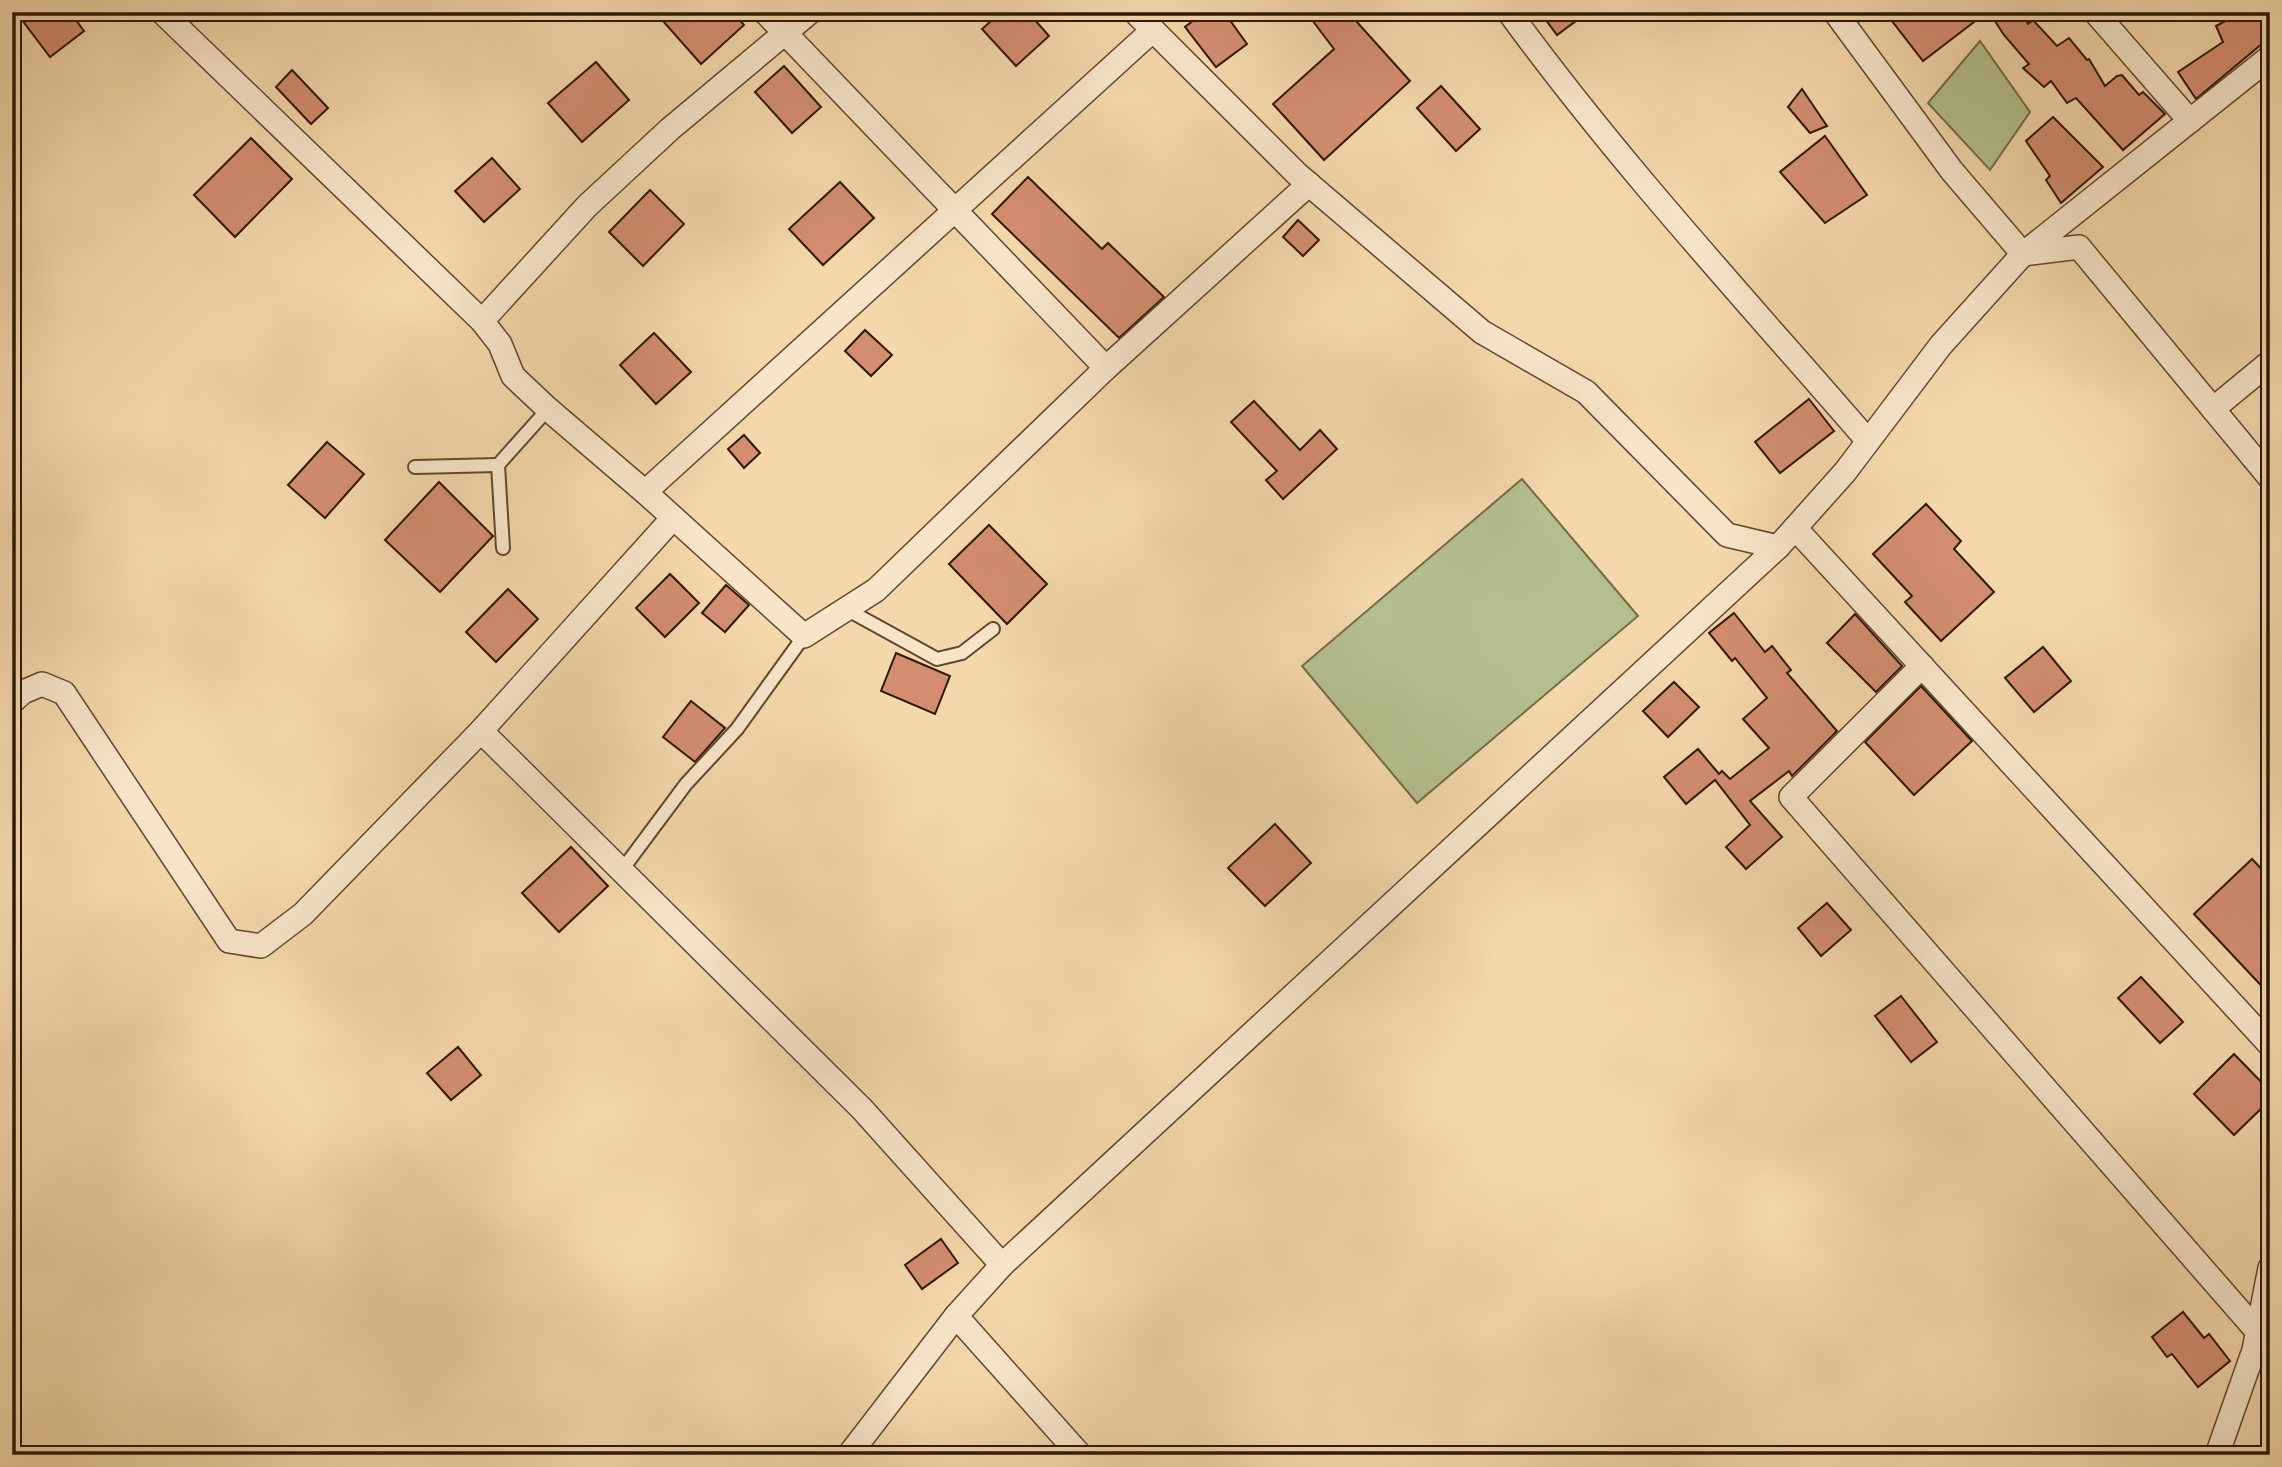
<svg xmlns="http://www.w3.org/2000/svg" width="2282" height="1467" font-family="'IM FELL Great Primer',serif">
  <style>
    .green { fill: #b5bf8e; stroke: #726c48; stroke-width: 2 }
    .building { fill: #d38d71; stroke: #2e1802; stroke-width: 2 }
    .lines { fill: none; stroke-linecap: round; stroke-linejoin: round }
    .lane-casing { stroke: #60482c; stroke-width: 16 }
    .street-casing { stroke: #60482c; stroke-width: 26 }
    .lane { stroke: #f8e5c8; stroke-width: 12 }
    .street { stroke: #f8e5c8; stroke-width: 23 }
  </style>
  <rect width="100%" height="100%" fill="#f4d7ab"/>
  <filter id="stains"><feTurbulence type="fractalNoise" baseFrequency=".00286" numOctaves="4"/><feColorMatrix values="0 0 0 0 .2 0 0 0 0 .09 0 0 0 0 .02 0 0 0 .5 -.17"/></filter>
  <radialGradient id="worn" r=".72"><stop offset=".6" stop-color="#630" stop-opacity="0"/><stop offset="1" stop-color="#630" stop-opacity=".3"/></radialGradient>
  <g class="green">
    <path d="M1980,41L2030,112L1990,170L1928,103Z"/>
    <path d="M1522,479L1638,616L1417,803L1302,666Z"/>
  </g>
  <g class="building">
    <path d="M16,12H70L84,31L50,57Z"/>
    <path d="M655,12H733L744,25L701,64Z"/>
    <path d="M1001,12H1028L1049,36L1016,66L982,29Z"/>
    <path d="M1204,12H1224L1247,44L1216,67L1185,27Z"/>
    <path d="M1306,12H1348L1410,81L1324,160L1273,104L1334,49Z"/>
    <path d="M1540,12H1588L1557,35Z"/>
    <path d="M1885,12H1987L1923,61Z"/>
    <path d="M1989,12H2022L2028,24L2033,20L2057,46L2069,38L2087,60L2089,59L2105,86L2117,76L2122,75L2139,95L2143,92L2165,114L2123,150L2076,98L2067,103L2051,81L2044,87L2023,68L2029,64L2004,35Z"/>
    <path d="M2242,12H2270V37L2196,99L2178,72L2223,42L2216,26Z"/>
    <path d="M596,62L629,100L582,142L548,103Z"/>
    <path d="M784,66L821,107L792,133L755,92Z"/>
    <path d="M292,70L328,108L311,124L276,87Z"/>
    <path d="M1441,86L1480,129L1456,151L1417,108Z"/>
    <path d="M1802,89L1827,126L1810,133L1788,107Z"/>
    <path d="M2053,117L2103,167L2061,203L2046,180L2050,176L2026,141Z"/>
    <path d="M1825,136L1867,195L1825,223L1780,172Z"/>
    <path d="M251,138L292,179L235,237L194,195Z"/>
    <path d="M492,158L520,189L484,222L455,191Z"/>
    <path d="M1028,177L1102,249L1108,243L1164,297L1119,338L992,214Z"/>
    <path d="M840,182L874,218L823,265L789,229Z"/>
    <path d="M650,190L684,224L643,266L609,232Z"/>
    <path d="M1298,220L1319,240L1303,256L1283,237Z"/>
    <path d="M865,330L892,355L871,376L845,351Z"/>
    <path d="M654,333L691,372L656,404L620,365Z"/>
    <path d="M1809,399L1834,431L1780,473L1755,442Z"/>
    <path d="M1254,401L1300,450L1320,430L1337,449L1283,499L1266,480L1277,471L1231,422Z"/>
    <path d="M744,435L760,453L744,468L728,449Z"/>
    <path d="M327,442L364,474L325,518L288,485Z"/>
    <path d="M439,482L493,536L440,592L385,540Z"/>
    <path d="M1926,504L1961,541L1954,549L1994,592L1941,641L1905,602L1912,596L1873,554Z"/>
    <path d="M989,525L1047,584L1007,624L949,564Z"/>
    <path d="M670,574L699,603L665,637L636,608Z"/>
    <path d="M726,585L749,605L725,632L702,613Z"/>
    <path d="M508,589L538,619L496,662L466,632Z"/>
    <path d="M1734,613L1765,652L1772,646L1791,670L1787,673L1837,731L1792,776L1789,771L1750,801L1782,837L1746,869L1726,847L1750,825L1715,780L1686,804L1664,777L1698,749L1719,774L1722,771L1730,779L1769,748L1743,719L1767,698L1735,658L1732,661L1709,633Z"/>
    <path d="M1855,614L1902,666L1876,692L1827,643Z"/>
    <path d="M2043,647L2071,681L2034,712L2005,678Z"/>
    <path d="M896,653L950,676L935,714L881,691Z"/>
    <path d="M1674,682L1699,707L1668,737L1643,711Z"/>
    <path d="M1921,686L1972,741L1914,795L1865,742Z"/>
    <path d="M691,701L725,728L695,762L663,737Z"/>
    <path d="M1275,824L1311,863L1265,906L1228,868Z"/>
    <path d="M571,847L608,886L559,932L522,893Z"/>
    <path d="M2252,859L2270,878V995L2194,914Z"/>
    <path d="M1827,903L1851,930L1821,956L1798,928Z"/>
    <path d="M2141,977L2183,1022L2160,1043L2118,998Z"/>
    <path d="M1901,996L1937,1042L1911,1062L1875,1016Z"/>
    <path d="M458,1047L481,1075L451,1100L427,1073Z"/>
    <path d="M2234,1054L2270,1091V1100L2234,1135L2194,1094Z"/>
    <path d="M941,1239L958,1263L922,1289L905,1265Z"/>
    <path d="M2183,1312L2204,1338L2209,1334L2230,1361L2198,1387L2172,1354L2167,1357L2152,1337Z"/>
  </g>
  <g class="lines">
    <g class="lane-casing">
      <g id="lane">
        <path d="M415,467L498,465"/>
        <path d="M503,548L498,465L548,409"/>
        <path d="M846,609L937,659L962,653L993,629"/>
        <path d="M622,870L686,784L737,729L804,636"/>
      </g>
    </g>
    <g class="street-casing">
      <g id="street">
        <path d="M162,12L482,321L500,344L513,376L548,409L645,492L804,636L876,590L1106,368L1309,184"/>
        <path d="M765,12L1106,368"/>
        <path d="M1135,12L1297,174L1482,332L1586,392L1727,535L1778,547"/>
        <path d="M1509,12C1619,163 1746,300 1868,441"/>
        <path d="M1835,12L1952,171L2023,254"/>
        <path d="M2095,12L2190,121"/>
        <path d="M2023,254L2079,247L2270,478"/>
        <path d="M482,321L587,206L670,129L810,12"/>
        <path d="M2213,409L2270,362"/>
        <path d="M645,492L1153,30"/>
        <path d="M673,518L481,731L862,1109L1002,1265"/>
        <path d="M1795,528L2270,1045"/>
        <path d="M1922,666L1791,797L2257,1331"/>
        <path d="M12,702L23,692L42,684L64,693L229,941L261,946L303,914L481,731"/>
        <path d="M849,1455L956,1316"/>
        <path d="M1080,1455L956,1316L1002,1265L1778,547L1845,472L1941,345L2023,254L2270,57"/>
        <path d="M2217,1455L2254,1350L2270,1268"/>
      </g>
    </g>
    <use href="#lane" class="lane"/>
    <use href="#street" class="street"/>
  </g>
  <rect width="2282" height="1467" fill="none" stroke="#f4d7ab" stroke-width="42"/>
  <rect x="14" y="14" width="2254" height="1439" fill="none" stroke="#2e1802" stroke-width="3.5"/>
  <rect x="21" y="21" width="2240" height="1425" fill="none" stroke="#2e1802" stroke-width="2"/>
  <rect width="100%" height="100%" filter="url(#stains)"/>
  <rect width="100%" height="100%" fill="url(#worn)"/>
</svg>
